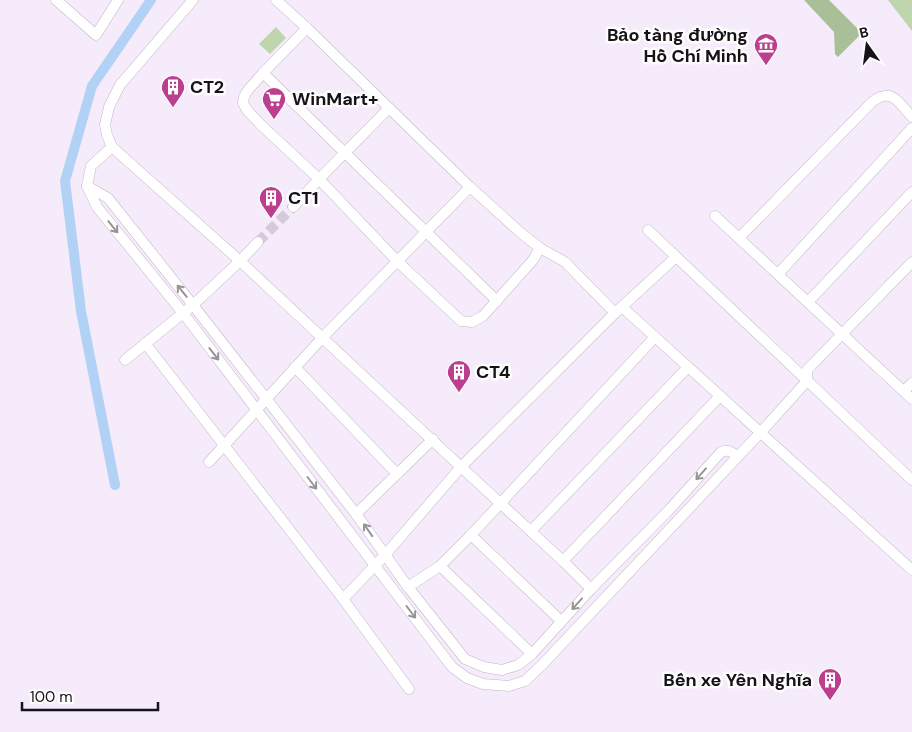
<svg xmlns="http://www.w3.org/2000/svg" width="912" height="732" font-family="'DM Sans',sans-serif">
  <style>
    .green { fill: #bfd5ae }
    .forest { fill: #a8bf97 }
    .lines { fill: none; stroke-linecap: round; stroke-linejoin: round }
    .canal { stroke: #b1d1f5; stroke-width: 10 }
    .street-tunnel { stroke: #d4cad9; stroke-width: 10; stroke-dasharray: 10 5; stroke-linecap: butt }
    .street-casing { stroke: #c1b7c7; stroke-width: 11 }
    .street { stroke: #fff; stroke-width: 10 }
    .oneway { stroke: #969497 }
    .labels { text-anchor: middle; dominant-baseline: central; stroke-width: 5; stroke-linejoin: round; paint-order: stroke }
    .poi-label { font-size: 18px; font-weight: bold; fill: #161218; stroke: #fdfdfd; text-anchor: start }
  </style>
  <rect width="100%" height="100%" fill="#f5ebfb"/>
  <g class="green">
    <path d="M888,0H912V31Z"/>
    <path d="M276,27L286,38L270,54L259,44Z"/>
  </g>
  <path class="forest" d="M804,0H829L862,33L838,57L835,54L834,32Z"/>
  <g class="lines">
    <path class="canal" d="M115,485L81,311L65,181L92,86L151,0"/>
    <path class="street-tunnel" d="M258,242L293,207"/>
    <g class="street-casing">
      <g id="street">
        <path d="M56,0L96,35L118,0"/>
        <path d="M193,0L120,85L109,107L105,125L107,135L112,147L240,261L461,467L563,561L591,589"/>
        <path d="M276,0L307,28L470,187L521,233L540,248L565,262L615,313"/>
        <path d="M307,28L263,73L248,90L244,97L243,103L247,110L261,125L319,179L397,261L461,321L472,322L483,316L533,260L540,248"/>
        <path d="M263,73L497,301"/>
        <path d="M112,147L91,166L87,186L97,207L183,313L452,667L467,678L483,684L509,686L525,681L542,665L760,433L807,381V370L912,262"/>
        <path d="M87,186L108,198L193,305L356,514L408,587L465,659L484,667L502,670L518,665L532,654L591,589L669,510L721,452C729,449 732,452 737,457"/>
        <path d="M293,207L319,179L389,108"/>
        <path d="M715,216L912,399"/>
        <path d="M648,230L912,480"/>
        <path d="M739,238L872,102C892,87 898,102 912,117"/>
        <path d="M778,274L912,128"/>
        <path d="M808,302L912,192"/>
        <path d="M622,307L912,570"/>
        <path d="M145,343L343,599L409,689"/>
        <path d="M125,360L193,305L240,261L258,242"/>
        <path d="M295,367L397,474"/>
        <path d="M904,391L912,383"/>
        <path d="M209,462L323,337L470,187"/>
        <path d="M356,514L433,439"/>
        <path d="M531,531L688,367"/>
        <path d="M471,535L561,621"/>
        <path d="M563,561L720,396"/>
        <path d="M440,566L532,654"/>
        <path d="M408,587L440,566L471,535L655,337"/>
        <path d="M343,599L385,555L461,467L615,313L676,257"/>
      </g>
    </g>
    <use href="#street" class="street"/>
  </g>
  <defs><path id="oneway-shaft" d="M-6 0H5M1.5-3L5.5 0L1.5 3" fill="none" stroke-width="1.6" stroke-linecap="round" stroke-linejoin="round" transform="scale(1.25)"/></defs>
  <g class="oneway">
    <use href="#oneway-shaft" transform="translate(113 227) rotate(51)"/>
    <use href="#oneway-shaft" transform="translate(182 291) rotate(-129)"/>
    <use href="#oneway-shaft" transform="translate(214 354) rotate(52)"/>
    <use href="#oneway-shaft" transform="translate(701 474) rotate(132)"/>
    <use href="#oneway-shaft" transform="translate(312 483) rotate(53)"/>
    <use href="#oneway-shaft" transform="translate(368 530) rotate(-125)"/>
    <use href="#oneway-shaft" transform="translate(577 604) rotate(132)"/>
    <use href="#oneway-shaft" transform="translate(411 612) rotate(53)"/>
  </g>
  <defs>
    <g id="museum-pin" transform="scale(1.25)"><path d="M0 17L-7.5 6A9.5 9.5 0 1 1 7.5 6Z" fill="#bc3f8f" stroke="#fdfdfd"/><path d="M0-6L6-3V-2H-6V-3ZM-5-1h2V3h-2ZM-1-1h2V3h-2ZM3-1h2V3H3ZM-6 4H6V6H-6Z" fill="#fff"/></g>
    <g id="building-pin" transform="scale(1.25)"><path d="M0 17L-7.5 6A9.5 9.5 0 1 1 7.5 6Z" fill="#bc3f8f" stroke="#fdfdfd"/><path d="M-4-6H4V6H1V3H-1V6H-4ZM-2.5-4.3h1.7v1.8h-1.7ZM.8-4.3h1.7v1.8H.8ZM-2.5-1h1.7V.8h-1.7ZM.8-1h1.7V.8H.8Z" fill="#fff"/></g>
    <g id="supermarket-pin" transform="scale(1.25)"><path d="M0 17L-7.5 6A9.5 9.5 0 1 1 7.5 6Z" fill="#bc3f8f" stroke="#fdfdfd"/><path d="M-6-5.5h2.5l.6 2H6L4.5 2H-2.5L-4.4-4H-6ZM-1.5 3.2a1.3 1.3 0 1 0 .1 0ZM3 3.2a1.3 1.3 0 1 0 .1 0Z" fill="#fff"/></g>
  </defs>
  <g fill-rule="evenodd">
    <use href="#museum-pin" x="766" y="45"/>
    <use href="#building-pin" x="173" y="87"/>
    <use href="#supermarket-pin" x="274" y="99"/>
    <use href="#building-pin" x="271" y="198"/>
    <use href="#building-pin" x="459" y="372"/>
    <use href="#building-pin" x="830" y="680"/>
  </g>
  <g class="labels">
    <g class="poi-label">
      <text x="748" y="35" text-anchor="end">Bảo tàng đường<tspan x="748" dy="21">Hồ Chí Minh</tspan></text>
      <text x="190" y="87">CT2</text>
      <text x="292" y="99">WinMart+</text>
      <text x="288" y="198">CT1</text>
      <text x="476" y="372">CT4</text>
      <text x="812" y="680" text-anchor="end">Bến xe Yên Nghĩa</text>
    </g>
  </g>
  <g transform="translate(867 45) rotate(346)" stroke="#fdfdfd" stroke-width="4" paint-order="stroke">
  <path d="M0-4L9 19L0 12L-9 19Z" fill="#161218"/>
  <text y="-8" font-size="14" font-weight="bold" text-anchor="middle" fill="#161218">B</text>
  </g>
  <path d="M22 702v8h136v-8" fill="none" stroke="#161218" stroke-width="2.5"/>
  <text x="30" y="702" font-size="15" fill="#161218" stroke="#fdfdfd" stroke-width="4" paint-order="stroke">100 m</text>
</svg>
